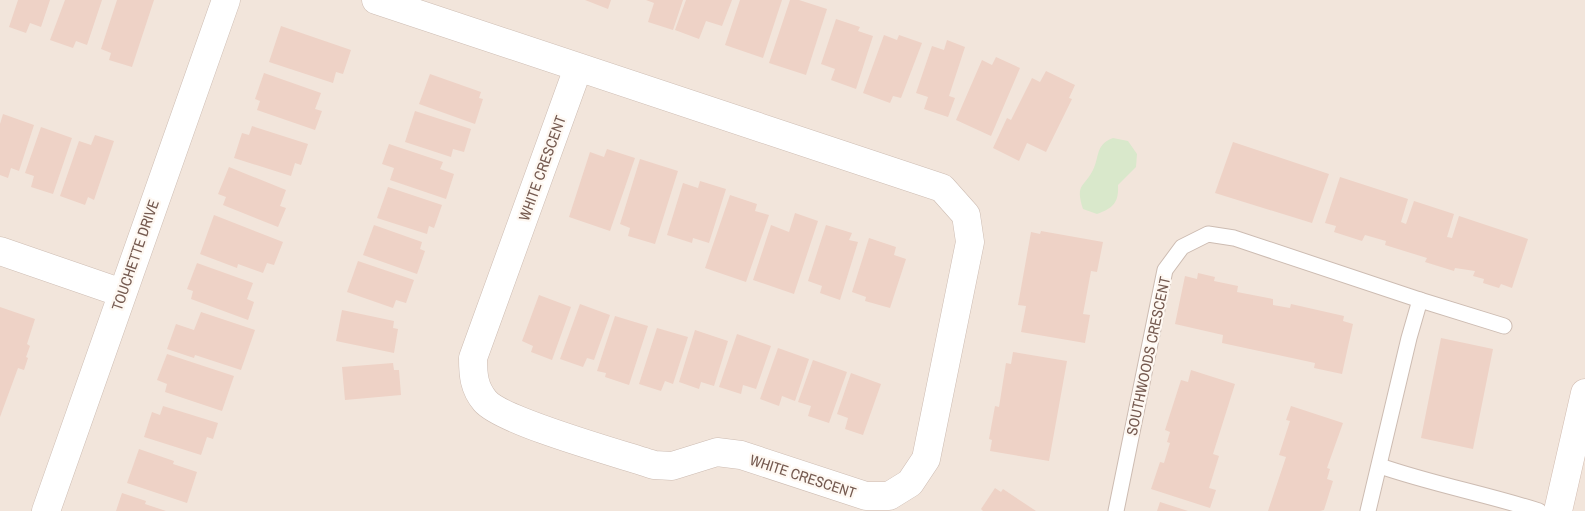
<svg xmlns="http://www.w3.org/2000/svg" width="1585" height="511" font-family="'Archivo Narrow',sans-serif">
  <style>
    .residential { fill: #f2e5db }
    .green { fill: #d9e8cb }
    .building { fill: #eed2c6 }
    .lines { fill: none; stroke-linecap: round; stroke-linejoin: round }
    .lane-casing { stroke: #cdbcb2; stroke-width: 17 }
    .street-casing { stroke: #cdbcb2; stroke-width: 29 }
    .secondary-casing { stroke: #d2bdb2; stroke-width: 29 }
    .lane { stroke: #fff; stroke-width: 15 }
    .street { stroke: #fff; stroke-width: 28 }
    .secondary { stroke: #fff; stroke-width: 28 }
    .labels { text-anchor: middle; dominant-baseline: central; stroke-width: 4.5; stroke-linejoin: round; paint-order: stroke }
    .street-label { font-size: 15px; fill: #755a50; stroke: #fef8f2 }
  </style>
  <rect width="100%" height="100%" fill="#fbf4ec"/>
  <rect class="residential" x="0" y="0" width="1585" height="511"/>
  <path class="green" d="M1113,138L1128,141L1137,154L1136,167L1118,185C1119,203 1113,208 1097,214L1083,209C1075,183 1084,188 1093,170C1100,156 1095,145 1113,138Z"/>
  <g class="building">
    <path d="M18,0H50L41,27L30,23L26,33L9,27Z"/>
    <path d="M65,0H102L87,45L76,41L73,48L50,40Z"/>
    <path d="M117,0H154L132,67L109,60L111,53L101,49Z"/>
    <path d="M585,0H611L608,9Z"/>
    <path d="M646,0H683L673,30L648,22L654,3Z"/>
    <path d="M686,0H732L722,26L706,21L699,39L675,30Z"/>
    <path d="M740,0H782L763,58L725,45Z"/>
    <path d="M790,0H799L827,9L806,75L769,63Z"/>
    <path d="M836,19L860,27L858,31L873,36L856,89L831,80L835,69L821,64Z"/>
    <path d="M281,26L351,50L343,74L336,72L333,83L269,62Z"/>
    <path d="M884,35L897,40L899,35L922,43L901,98L893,96L890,103L863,93Z"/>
    <path d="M947,40L965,47L949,96L955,98L948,117L924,109L928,97L916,93L932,46L944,50Z"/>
    <path d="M996,57L1020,68L991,136L956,120L982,60L992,65Z"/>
    <path d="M1046,71L1075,85L1069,98L1072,99L1046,152L1027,143L1019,161L993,148L1007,118L1011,120L1032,78L1040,82Z"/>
    <path d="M264,73L321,93L315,109L322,111L315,130L257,110L260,101L255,99Z"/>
    <path d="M430,74L481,92L479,98L483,99L475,124L419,104Z"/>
    <path d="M415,111L471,129L464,152L453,149L451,157L405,142Z"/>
    <path d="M3,114L34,125L19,171L11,168L8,178L0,175V124Z"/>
    <path d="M252,126L308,144L301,165L295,163L291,176L234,158L242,133L249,135Z"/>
    <path d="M41,127L72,138L53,194L31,187L34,176L25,173Z"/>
    <path d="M95,135L114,141L94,200L88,197L85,205L60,196L79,141L91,145Z"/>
    <path d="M1233,142L1329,174L1312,223L1215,193Z"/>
    <path d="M389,144L443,162L440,169L454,174L446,199L390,180L394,168L382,164Z"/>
    <path d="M607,149L635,158L610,231L569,217L590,152L604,157Z"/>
    <path d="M640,159L678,171L655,244L628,236L630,228L620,224Z"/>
    <path d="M229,167L286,190L280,206L286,208L278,227L223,205L226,197L218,194Z"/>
    <path d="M1340,177L1408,199L1401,222L1406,224L1414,201L1454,214L1447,237L1452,238L1459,216L1528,239L1512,288L1501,284L1499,288L1483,283L1484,279L1473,276L1475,271L1455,268L1454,271L1425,262L1427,258L1385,245L1386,241L1365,235L1362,241L1334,232L1336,226L1325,223Z"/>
    <path d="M700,181L726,189L709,243L693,238L692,243L667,235L683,183L698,188Z"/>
    <path d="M388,187L442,205L434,228L429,226L427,234L377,218Z"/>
    <path d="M730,195L757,204L755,211L769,215L746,282L705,268Z"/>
    <path d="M795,213L818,221L794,294L753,280L771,225L789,232Z"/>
    <path d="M214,215L283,242L274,265L267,263L263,273L238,264L237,268L200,254Z"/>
    <path d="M374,225L422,242L420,249L425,251L417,274L363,255Z"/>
    <path d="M826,225L852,233L849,240L858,242L840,300L820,293L822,286L808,281Z"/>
    <path d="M1041,231L1103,242L1097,272L1091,271L1083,314L1090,315L1085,343L1021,332L1026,306L1018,305L1031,232L1040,234Z"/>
    <path d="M869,238L896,247L894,255L906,259L890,308L865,301L866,297L852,292Z"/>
    <path d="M358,261L414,280L406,303L396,300L393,308L347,292Z"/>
    <path d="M197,263L253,283L247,299L254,302L248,320L191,299L193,291L187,289Z"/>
    <path d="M1198,273L1215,277L1214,281L1238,286L1237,292L1273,299V305L1290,308L1291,304L1344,316L1343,321L1353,324L1342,374L1314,368L1315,363L1222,343L1223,335L1175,324L1185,276L1197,279Z"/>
    <path d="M539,295L571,307L552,360L531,352L533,346L522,341Z"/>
    <path d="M580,304L610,315L594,360L587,358L583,367L560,359Z"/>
    <path d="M0,307L35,319L27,344L30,346L26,357L28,358L24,370L18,368L0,417Z"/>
    <path d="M342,310L394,321L393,328L398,329L394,353L336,341Z"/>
    <path d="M201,312L255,330L241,370L195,355L194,358L167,349L176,324L194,330Z"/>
    <path d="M615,316L648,326L629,385L605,377L606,373L597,371Z"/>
    <path d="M657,328L688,337L673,384L665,381L661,391L639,384Z"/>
    <path d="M695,330L728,341L714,386L701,382L699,389L679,382Z"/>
    <path d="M737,334L771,346L756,389L743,385L741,394L719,387Z"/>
    <path d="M1441,338L1493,349L1473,449L1421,438Z"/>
    <path d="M778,348L809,359L795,401L782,396L779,406L760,399Z"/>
    <path d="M1013,352L1067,361L1049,461L990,451L992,440L989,439L995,406L999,407L1006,363L1011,364Z"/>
    <path d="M167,354L234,376L222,411L165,392L167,384L157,380Z"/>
    <path d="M813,360L847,372L829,423L808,416L811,406L798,402Z"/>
    <path d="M393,363L394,370H399L401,395L345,400L342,367Z"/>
    <path d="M1191,370L1235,384L1213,454L1219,456L1209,488L1216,490L1210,508L1151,489L1160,462L1164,463L1170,443L1167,442L1170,432L1165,430L1181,380L1188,382Z"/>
    <path d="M851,373L881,384L863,435L845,429L848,418L837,414Z"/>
    <path d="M163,406L218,423L213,439L207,437L201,455L144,437L152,412L160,415Z"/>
    <path d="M1291,406L1343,423L1327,468L1330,469L1327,479L1333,481L1324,510L1320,511H1268L1286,457L1279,455L1290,421L1286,420Z"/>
    <path d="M139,449L174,461L173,464L197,472L187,503L127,483Z"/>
    <path d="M995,488L1001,492L1003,489L1036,511H983L981,509Z"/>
    <path d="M122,493L146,501L145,504L166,511H116Z"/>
    <path d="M1160,502L1188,511H1157Z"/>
  </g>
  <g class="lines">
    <g class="lane-casing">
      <g id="lane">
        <path d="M1380,466C1432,484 1486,494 1539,511"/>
        <path d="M1116,511L1165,270L1182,247L1208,234L1234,238L1420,300L1504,326"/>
        <path d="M1368,511L1409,338L1420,300"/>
      </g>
    </g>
    <g class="street-casing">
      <g id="street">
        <path d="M376,0L942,188L966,215L970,242L926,459L910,483L889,496H866L741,455L717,452L672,466L654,465C621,454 503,422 485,401C474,388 473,375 473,358L578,68"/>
        <path d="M0,251L122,293"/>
        <path d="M46,511L226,0"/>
      </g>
    </g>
    <g class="secondary-casing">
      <path id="secondary" d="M1558,511L1585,393"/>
    </g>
    <use href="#lane" class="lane"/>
    <use href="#street" class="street"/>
    <use href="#secondary" class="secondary"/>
  </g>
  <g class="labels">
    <g class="street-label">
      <text transform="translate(542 168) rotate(-70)">WHITE CRESCENT</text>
      <text transform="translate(135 255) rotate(-71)">TOUCHETTE DRIVE</text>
      <text transform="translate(1148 356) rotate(-78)">SOUTHWOODS CRESCENT</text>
      <text transform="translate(803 476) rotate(18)">WHITE CRESCENT</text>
    </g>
  </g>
</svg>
